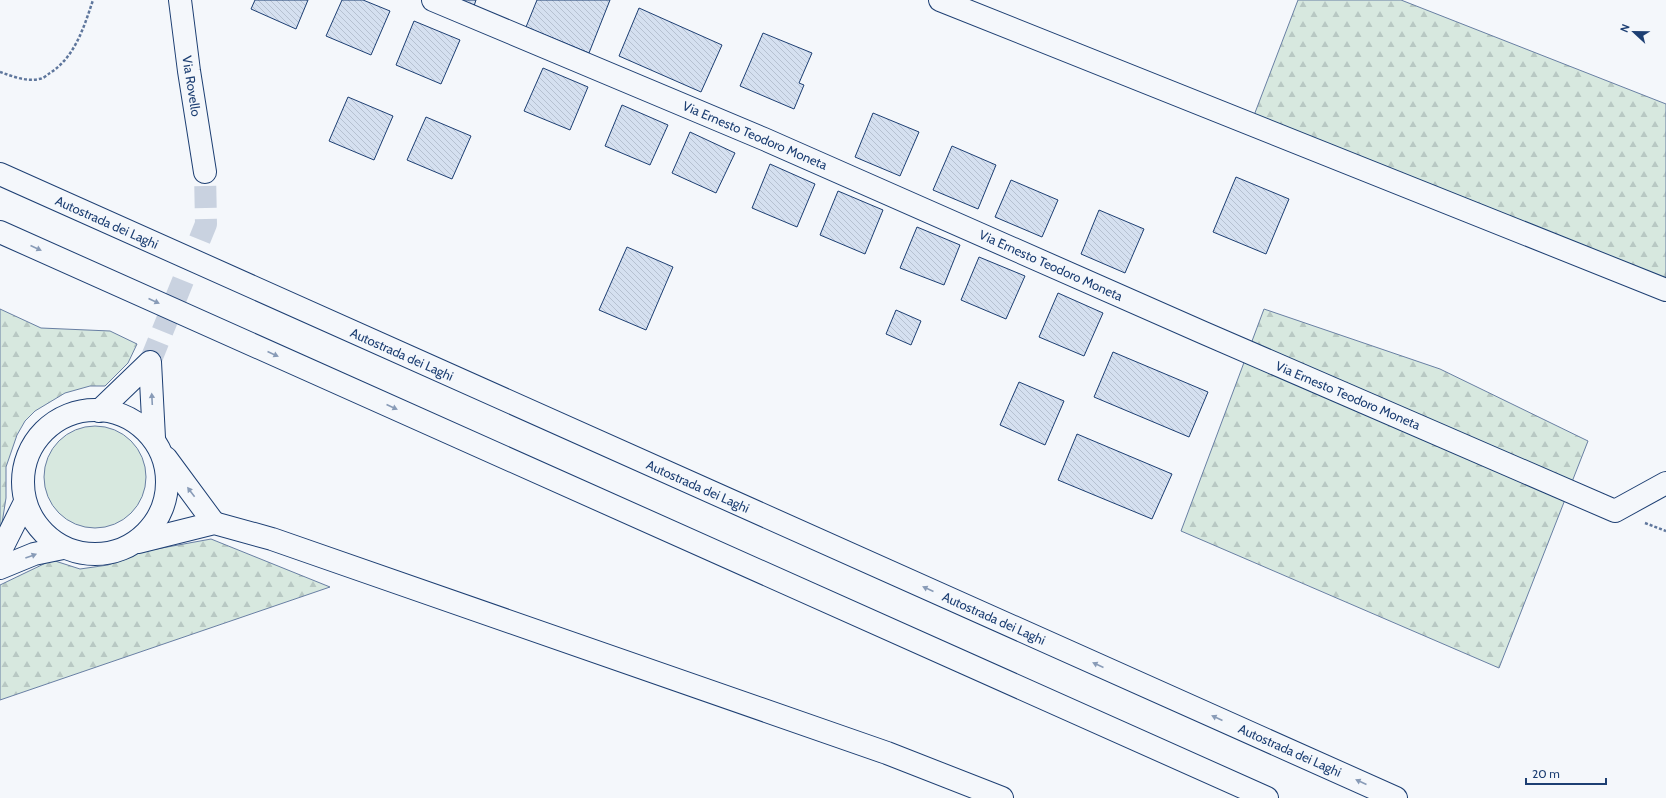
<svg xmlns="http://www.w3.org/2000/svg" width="1666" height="798" font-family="Cabin,sans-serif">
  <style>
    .grass { fill: #d7e8df; stroke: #687fa3 }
    .forest { fill: url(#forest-firs); stroke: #687fa3 }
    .building { fill: url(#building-back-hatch); stroke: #1d3f73 }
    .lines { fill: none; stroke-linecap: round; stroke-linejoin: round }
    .minor-tunnel { stroke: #c9d2e0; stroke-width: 22; stroke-dasharray: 22 11; stroke-linecap: butt }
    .minor-casing { stroke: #1d3f73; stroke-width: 24 }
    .highway-casing { stroke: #1d3f73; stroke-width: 24 }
    .path { stroke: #5e769c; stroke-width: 2.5; stroke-dasharray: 3 2; stroke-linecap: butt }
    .minor { stroke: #f4f7fb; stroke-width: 22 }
    .highway { stroke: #f4f7fb; stroke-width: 22 }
    .oneway { fill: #889bb7 }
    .labels { text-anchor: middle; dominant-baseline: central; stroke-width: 3; stroke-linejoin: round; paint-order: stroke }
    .street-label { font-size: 13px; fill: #1d3f73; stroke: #f4f7fb }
  </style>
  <defs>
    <pattern id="forest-firs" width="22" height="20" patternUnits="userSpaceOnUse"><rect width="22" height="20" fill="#d7e8df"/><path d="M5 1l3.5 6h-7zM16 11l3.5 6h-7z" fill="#b8c8c3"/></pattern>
    <pattern id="building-back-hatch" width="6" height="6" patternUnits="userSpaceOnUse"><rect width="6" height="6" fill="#d5e0f0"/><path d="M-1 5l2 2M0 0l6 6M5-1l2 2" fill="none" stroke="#b6c1d1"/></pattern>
  </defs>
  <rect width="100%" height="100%" fill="#f4f7fb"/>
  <circle class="grass" cx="95" cy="477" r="51"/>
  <g class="forest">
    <path d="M1298,0H1401L1666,104V279L1253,118Z"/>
    <path d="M0,309L41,328L110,331L137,344L128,363L105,386H90L65,393L35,411L25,421L17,435L6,467V498L0,536Z"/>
    <path d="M1264,309L1440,369L1588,441L1499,668L1181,531Z"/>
    <path d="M211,539L330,587L0,700V585L52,560L80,569L108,565L140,552Z"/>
  </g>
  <g class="building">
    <path d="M255,0H308L296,29L251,9Z"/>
    <path d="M342,0H363L390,11L371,55L326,36Z"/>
    <path d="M461,0H476L474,6Z"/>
    <path d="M537,0H610L589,53L526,27Z"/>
    <path d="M639,8L722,45L701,92L619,56Z"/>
    <path d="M414,21L460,40L441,84L396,65Z"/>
    <path d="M763,33L812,53L799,83L804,85L794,109L740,86Z"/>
    <path d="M543,68L588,87L570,130L524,111Z"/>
    <path d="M348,97L393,116L374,160L329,141Z"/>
    <path d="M622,105L668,125L650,165L605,146Z"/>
    <path d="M873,113L919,132L900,176L855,157Z"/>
    <path d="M426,117L471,136L452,179L407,160Z"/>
    <path d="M690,132L735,153L716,193L672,173Z"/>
    <path d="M952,146L996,165L978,209L933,190Z"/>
    <path d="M770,164L815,184L797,227L752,208Z"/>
    <path d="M1236,177L1289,199L1266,254L1213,232Z"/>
    <path d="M1011,180L1058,200L1042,237L995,217Z"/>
    <path d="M838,191L883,210L865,254L820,235Z"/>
    <path d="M1099,210L1144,229L1125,273L1081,254Z"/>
    <path d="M917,227L960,245L944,285L900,268Z"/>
    <path d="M627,247L673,267L646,330L599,310Z"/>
    <path d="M979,257L1025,276L1006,319L961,300Z"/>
    <path d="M1058,293L1103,313L1084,356L1039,337Z"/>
    <path d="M896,310L921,321L911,345L886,334Z"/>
    <path d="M1113,352L1208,392L1189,437L1094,397Z"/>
    <path d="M1019,382L1064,401L1045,445L1000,425Z"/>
    <path d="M1077,434L1172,474L1152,519L1058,480Z"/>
  </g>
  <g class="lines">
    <path class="minor-tunnel" d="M150,362L206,224L205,172"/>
    <g class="minor-casing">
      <g id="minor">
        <path d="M180,0L189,71L205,172"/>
        <path d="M433,0L764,139L1204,333L1615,511L1666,483"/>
        <path d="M940,0L1666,290"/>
        <circle cx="95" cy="482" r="72"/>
        <path d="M99,411L150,362L154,438"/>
        <path d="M166,458L214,523"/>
        <path d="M138,542L214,523L272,539L887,753L1002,798"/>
        <path d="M0,552L25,502"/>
        <path d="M0,568L34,554L63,548"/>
      </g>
    </g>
    <g class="highway-casing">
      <g id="highway">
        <path d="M0,174L1396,798"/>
        <path d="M0,232L1267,798"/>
      </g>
    </g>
    <g class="path">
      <path d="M0,72C12,76 26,82 39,79C43,79 47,75 50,73C75,57 84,27 93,0"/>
      <path d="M1645,523L1666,531"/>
    </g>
    <use href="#minor" class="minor"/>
    <use href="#highway" class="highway"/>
  </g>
  <defs><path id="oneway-solid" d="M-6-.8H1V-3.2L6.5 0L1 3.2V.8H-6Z"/></defs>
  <g class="oneway">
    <use href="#oneway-solid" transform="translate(36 248) rotate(24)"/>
    <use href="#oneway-solid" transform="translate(154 301) rotate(24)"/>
    <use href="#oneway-solid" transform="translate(273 354) rotate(24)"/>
    <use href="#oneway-solid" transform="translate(152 399) rotate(-93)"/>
    <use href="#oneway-solid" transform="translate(392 407) rotate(24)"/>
    <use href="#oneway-solid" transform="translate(191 492) rotate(-127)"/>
    <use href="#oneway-solid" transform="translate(31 556) rotate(-20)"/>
    <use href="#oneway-solid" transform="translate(928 589) rotate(-156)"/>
    <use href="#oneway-solid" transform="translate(1098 665) rotate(-156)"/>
    <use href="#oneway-solid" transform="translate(1217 718) rotate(-156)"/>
    <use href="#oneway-solid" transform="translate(1361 782) rotate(-156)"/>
  </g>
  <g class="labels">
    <g class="street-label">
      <text transform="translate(192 86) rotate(81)">Via Rovello</text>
      <text transform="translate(755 135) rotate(23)">Via Ernesto Teodoro Moneta</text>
      <text transform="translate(107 222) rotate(24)">Autostrada dei Laghi</text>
      <text transform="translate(1051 265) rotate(24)">Via Ernesto Teodoro Moneta</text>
      <text transform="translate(402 354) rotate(24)">Autostrada dei Laghi</text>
      <text transform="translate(1348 395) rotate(23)">Via Ernesto Teodoro Moneta</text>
      <text transform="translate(698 486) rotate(24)">Autostrada dei Laghi</text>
      <text transform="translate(994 618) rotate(24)">Autostrada dei Laghi</text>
      <text transform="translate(1290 750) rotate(24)">Autostrada dei Laghi</text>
    </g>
  </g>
  <g transform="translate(1634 32) rotate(292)" stroke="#f4f7fb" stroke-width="3" paint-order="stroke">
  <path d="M0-3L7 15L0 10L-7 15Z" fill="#1d3f73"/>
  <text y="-6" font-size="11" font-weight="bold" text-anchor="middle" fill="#1d3f73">N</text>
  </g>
  <path d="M1526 778v6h80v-6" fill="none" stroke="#1d3f73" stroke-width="2"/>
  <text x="1532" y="778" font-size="12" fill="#1d3f73" stroke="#f4f7fb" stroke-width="3" paint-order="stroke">20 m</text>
</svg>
